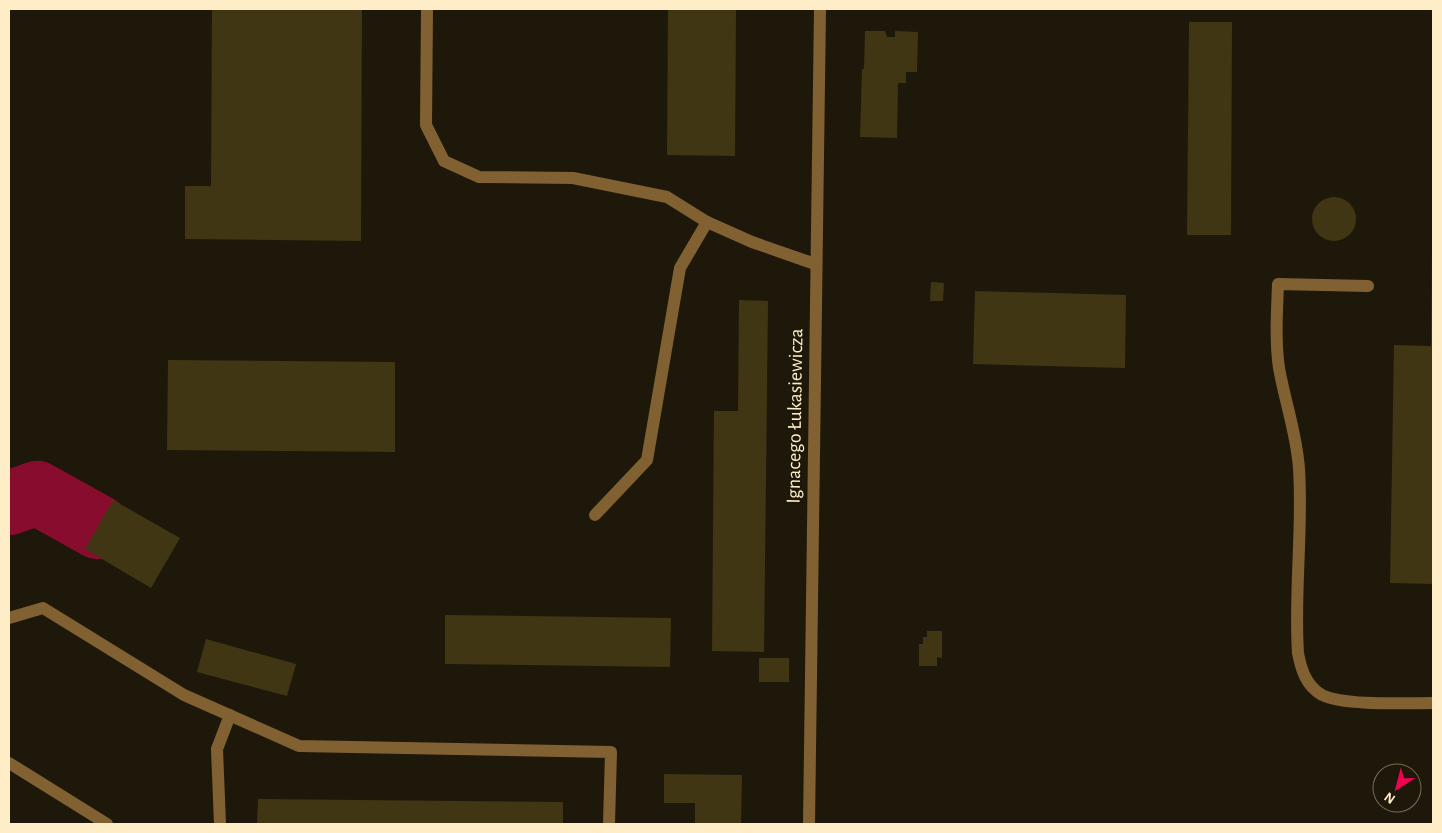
<svg xmlns="http://www.w3.org/2000/svg" width="1442" height="833" font-family="'Alegreya Sans',sans-serif">
  <style>
    .lines { fill: none; stroke-linecap: round; stroke-linejoin: round }
    .taxiway { stroke: #880c2e; stroke-width: 64 }
    .building { fill: #403614 }
    .minor { stroke: #816131; stroke-width: 12 }
    .labels { text-anchor: middle; dominant-baseline: central; stroke-width: 4; stroke-linejoin: round; paint-order: stroke }
    .street-label { font-size: 20px; fill: #ffedc7; stroke: #1e180a }
  </style>
  <rect width="100%" height="100%" fill="#1e180a"/>
  <g class="lines">
    <path class="taxiway" d="M9,503L37,493L98,527"/>
  </g>
  <g class="building">
    <path d="M212,9H362L361,241L185,239V186H211Z"/>
    <path d="M668,9H736L735,156L667,155Z"/>
    <path d="M1189,22H1232L1231,235H1187Z"/>
    <path d="M865,31H885L887,37H895V31L918,32L917,72H906V83H898L897,138L860,137L862,69H864Z"/>
    <circle cx="1334" cy="219" r="22"/>
    <path d="M1432,246H1433V584L1390,583L1394,345L1431,346Z"/>
    <path d="M931,282L944,283L943,301H930Z"/>
    <path d="M975,291L1126,295L1125,368L973,364Z"/>
    <path d="M739,300L768,301L764,652L712,651L714,411H738Z"/>
    <path d="M168,360L395,362V452L167,450Z"/>
    <path d="M113,500L180,538L151,588L85,549Z"/>
    <path d="M445,615L671,618L670,667L445,664Z"/>
    <path d="M927,631H942V658L937,657V666H919V644H923V637H927Z"/>
    <path d="M206,639L296,664L287,696L197,672Z"/>
    <rect x="759" y="658" width="30" height="24"/>
    <path d="M664,774L742,775L741,824H695V803H664Z"/>
    <path d="M258,799L563,802V824H257Z"/>
  </g>
  <g class="lines">
    <g class="minor">
      <path d="M427,9L426,125L444,161L479,177L573,178L667,197L707,222L752,242L815,264"/>
      <path d="M1368,286L1278,284C1277,313 1275,340 1279,368C1285,402 1297,435 1299,469C1303,530 1294,592 1298,653C1301,669 1306,686 1322,695C1344,706 1407,703 1433,703"/>
      <path d="M595,515L647,460L680,268L707,222"/>
      <path d="M9,618L43,608L184,695L299,746L611,752L609,824"/>
      <path d="M9,763L107,824"/>
      <path d="M220,824L217,749L230,715"/>
      <path d="M809,824L820,9"/>
    </g>
  </g>
  <g class="labels">
    <g class="street-label">
      <text transform="translate(795 416) rotate(-89)">Ignacego Łukasiewicza</text>
    </g>
  </g>
  <rect width="1442" height="833" fill="none" stroke="#ffedc7" stroke-width="20"/>
  <g transform="translate(1397 788) rotate(216)"><circle r="24" fill="#1e180a" stroke="#786d56"/>
  <path d="M0-4L9 19L0 12L-9 19Z" fill="#f20051"/>
  <text y="-8" font-size="14" font-weight="bold" text-anchor="middle" fill="#ffedc7">N</text>
  </g>
</svg>
